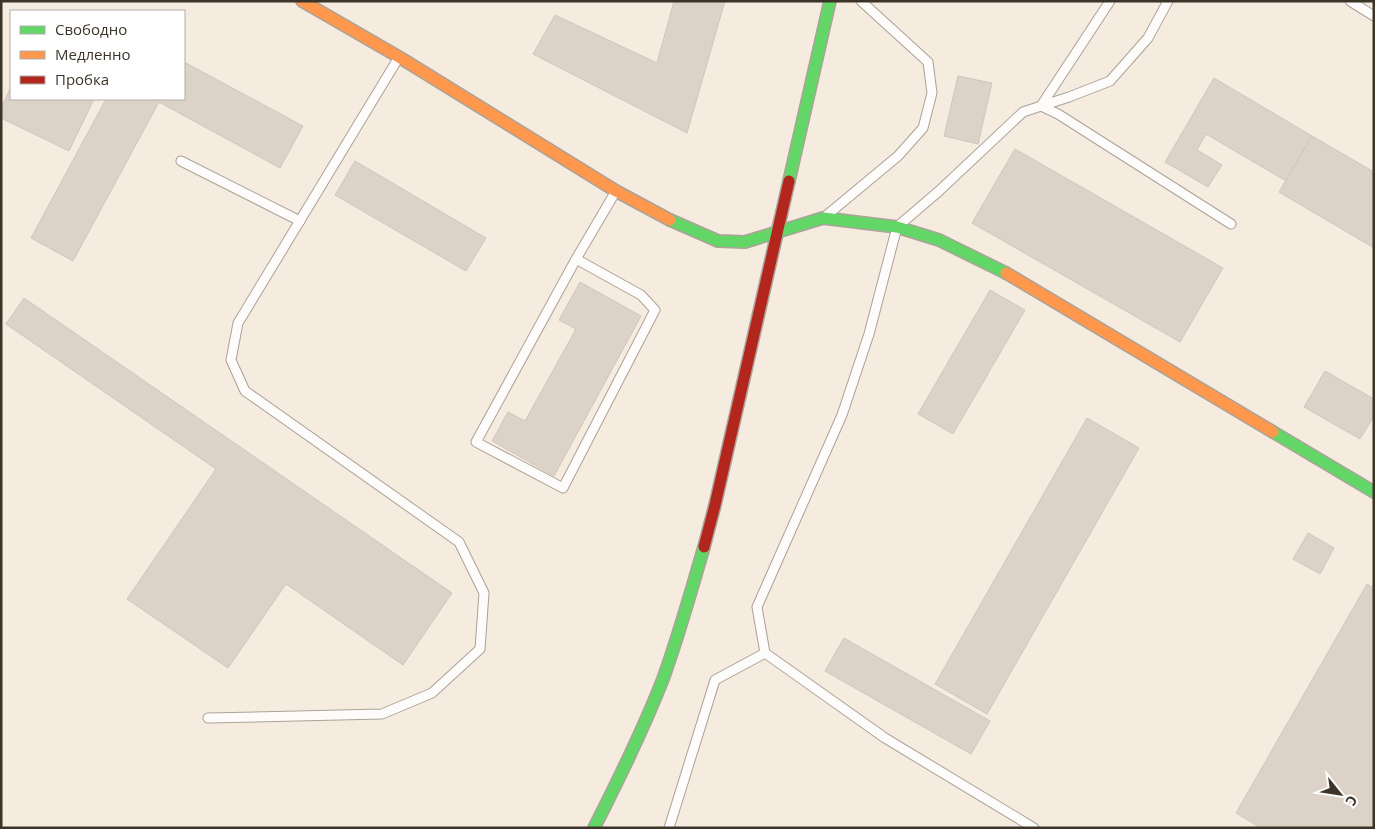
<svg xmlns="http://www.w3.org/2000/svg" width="1375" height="829" font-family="'Open Sans',sans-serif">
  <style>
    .building { fill: #dcd2c8; stroke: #d0c6bc }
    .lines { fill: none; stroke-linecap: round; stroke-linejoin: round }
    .lane-casing { stroke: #aba298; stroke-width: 11 }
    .fast-casing { stroke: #aba298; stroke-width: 14 }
    .slow-casing { stroke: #aba298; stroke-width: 14 }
    .jam-casing { stroke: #aba298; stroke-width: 14 }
    .lane { stroke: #fefcfa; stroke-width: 9 }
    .fast { stroke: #63d668; stroke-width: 11 }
    .slow { stroke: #ff974d; stroke-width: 11 }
    .jam { stroke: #b3261e; stroke-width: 11 }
  </style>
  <rect width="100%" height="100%" fill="#f5ebdf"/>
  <g class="building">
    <path d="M674,1H725L687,133L533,54L555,15L657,63Z"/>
    <path d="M184,62L303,126L280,168L159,102L73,261L31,238L106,99H184Z"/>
    <path d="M958,76L992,83L978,144L944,136Z"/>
    <path d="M1214,78L1312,136L1286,181L1206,134L1197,150L1222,165L1208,187L1165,162Z"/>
    <path d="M11,87V99H94L69,151L1,118V108Z"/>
    <path d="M1312,136L1374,172V248L1279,192Z"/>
    <path d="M1015,149L1223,268L1180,342L972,223Z"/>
    <path d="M355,161L486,238L466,271L335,195Z"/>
    <path d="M580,282L641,316L554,476L492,441L508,412L525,421L576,329L559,320Z"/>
    <path d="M990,290L1025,310L953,434L918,414Z"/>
    <path d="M24,298L452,593L403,665L286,584L228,668L127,599L216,469L6,324Z"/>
    <path d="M1325,371L1374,399V416L1360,439L1304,407Z"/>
    <path d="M1087,418L1139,448L987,714L935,684Z"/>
    <path d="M1308,533L1334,548L1320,574L1293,559Z"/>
    <path d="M1367,584L1374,588V828H1261L1236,813Z"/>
    <path d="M844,638L990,721L971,754L825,671Z"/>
  </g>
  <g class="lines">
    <g class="lane-casing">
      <g id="lane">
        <path d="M1110,1L1041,106L1069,97L1110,81L1148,38L1168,1"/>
        <path d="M1350,1L1374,16"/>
        <path d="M181,161L300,221"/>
        <path d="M827,215L898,156L923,128L932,93L928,62L861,1"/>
        <path d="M576,259L641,295L655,310L563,488L476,442L576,259L616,191"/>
        <path d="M208,718L382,714L432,693L480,649L484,593L459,542L245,391L231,360L238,323L399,57"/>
        <path d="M669,828L715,680L765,653"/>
        <path d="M1034,828L885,738L765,653L757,607L842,415L869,334L897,227L939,191L1023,112L1041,106L1058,114L1231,224"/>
      </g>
    </g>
    <g class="fast-casing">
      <g id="fast">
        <path d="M789,181L830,1"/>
        <path d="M670,220L718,241L745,242L823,218L897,227L939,240L1006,273"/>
        <path d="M1273,432L1374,492"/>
        <path d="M594,828C619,779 643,730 663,679C679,635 691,591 704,547"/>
      </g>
    </g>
    <g class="slow-casing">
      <g id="slow">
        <path d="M302,1L399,57L616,191L670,220"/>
        <path d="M1006,273L1273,432"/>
      </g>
    </g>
    <g class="jam-casing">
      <path id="jam" d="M704,547L715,505L789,181"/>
    </g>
    <use href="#lane" class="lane"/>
    <use href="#fast" class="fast"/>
    <use href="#slow" class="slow"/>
    <use href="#jam" class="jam"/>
  </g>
  <rect width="1375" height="829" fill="none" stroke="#3d3429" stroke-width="5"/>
  <rect x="10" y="10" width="175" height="90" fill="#ffffff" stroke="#b1aea9"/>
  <rect x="20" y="26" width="25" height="8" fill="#63d668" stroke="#b1aea9"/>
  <text x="55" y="35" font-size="15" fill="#3d3429">Свободно</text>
  <rect x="20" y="51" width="25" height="8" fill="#ff974d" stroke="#b1aea9"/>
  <text x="55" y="60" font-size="15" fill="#3d3429">Медленно</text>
  <rect x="20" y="76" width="25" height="8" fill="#b3261e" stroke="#b1aea9"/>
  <text x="55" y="85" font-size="15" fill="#3d3429">Пробка</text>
  <g transform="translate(1340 794) rotate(120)" stroke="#ffffff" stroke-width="4" paint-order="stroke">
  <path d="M0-4L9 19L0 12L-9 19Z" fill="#3d3429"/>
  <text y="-8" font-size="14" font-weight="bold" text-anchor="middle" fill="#3d3429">С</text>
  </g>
</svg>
